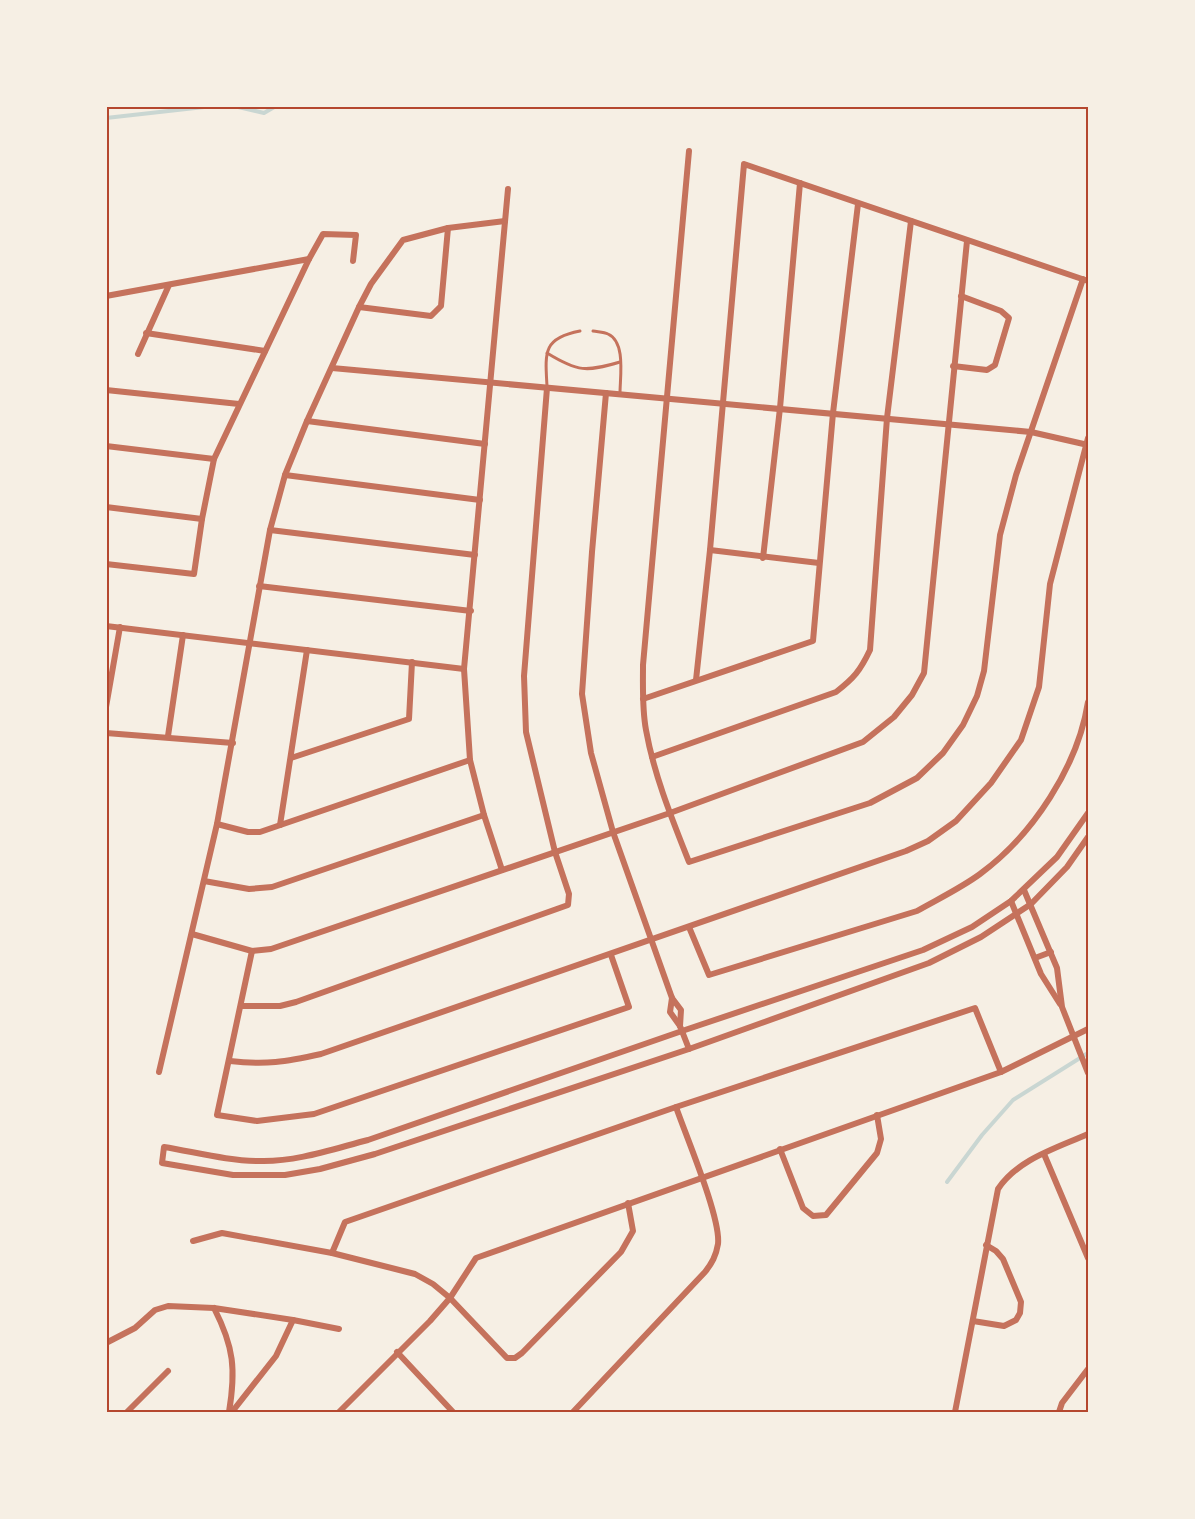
<svg xmlns="http://www.w3.org/2000/svg" width="1195" height="1519" font-family="Montserrat,sans-serif">
  <style>
    .lines { fill: none; stroke-linecap: round; stroke-linejoin: round }
    .stream { stroke: #c9d6d2; stroke-width: 4 }
    .service { stroke: #c5725c; stroke-width: 3 }
    .minor { stroke: #c5725c; stroke-width: 6 }
    .neatline { fill: none; stroke: #b5482f; stroke-width: 2 }
  </style>
  <rect width="100%" height="100%" fill="#f6efe4"/>
  <g class="lines">
    <g class="stream">
      <path d="M234,106L264,113L276,106"/>
      <path d="M106,118L213,106"/>
      <path d="M947,1182L982,1135L1013,1100L1088,1053"/>
    </g>
    <g class="service">
      <path d="M593,331C598,332 604,332 608,334C626,342 620,377 620,393"/>
      <path d="M547,353C578,372 586,372 620,362"/>
      <path d="M547,386C545,352 543,338 580,331"/>
    </g>
    <g class="minor">
      <path d="M689,151L643,665C643,687 642,709 646,730C654,775 672,819 689,862L870,803L917,778L943,753L963,725L977,696L984,671L1000,535L1016,475L1083,279"/>
      <path d="M106,296L309,259"/>
      <path d="M359,307L431,316L441,306L448,228"/>
      <path d="M146,333L265,351"/>
      <path d="M138,354L169,285"/>
      <path d="M953,366L987,370L995,365L1009,318L1001,311L961,296"/>
      <path d="M332,368L1031,432L1088,445"/>
      <path d="M106,390L239,404"/>
      <path d="M606,393L592,552L582,694L591,753L613,832L672,998L681,1010L680,1026"/>
      <path d="M307,421L485,444"/>
      <path d="M106,446L214,459"/>
      <path d="M285,475L480,500"/>
      <path d="M106,507L202,519"/>
      <path d="M270,530L475,555"/>
      <path d="M710,550L819,563"/>
      <path d="M763,558L780,408L800,183"/>
      <path d="M106,564L194,574L202,519L214,459L309,259L323,234L356,235L353,261"/>
      <path d="M259,586L471,611"/>
      <path d="M106,626L464,669"/>
      <path d="M696,680L710,550L744,164L1088,281"/>
      <path d="M643,699L813,641L833,413L858,204"/>
      <path d="M106,707L120,627"/>
      <path d="M106,733L233,743"/>
      <path d="M168,736L183,635"/>
      <path d="M652,757L836,692C854,678 860,671 870,650L887,418L911,221"/>
      <path d="M291,758L409,719L412,662"/>
      <path d="M1088,813L1057,857L1011,901L972,927L923,950L682,1031L368,1140C333,1149 296,1162 260,1161C228,1161 195,1152 164,1147L162,1163L233,1175H285L320,1169L375,1154L689,1049L929,963L981,937L1031,904L1067,867L1088,837"/>
      <path d="M217,824L248,832H260L470,760"/>
      <path d="M280,825L307,650"/>
      <path d="M502,870L484,815L470,760L464,669L508,189"/>
      <path d="M204,881L249,889L272,887L484,815"/>
      <path d="M1024,890L1057,968L1062,1007L1088,1073"/>
      <path d="M1011,901L1041,974L1060,1004"/>
      <path d="M689,927L709,975L917,911C938,899 961,888 980,874C1033,835 1078,766 1088,702"/>
      <path d="M192,934L252,951L271,949L670,813L863,742L894,717L912,695L924,673L967,241"/>
      <path d="M252,951L217,1115L257,1121L314,1114L629,1007L611,955"/>
      <path d="M1035,958L1051,952"/>
      <path d="M672,998L670,1012L680,1026L689,1049"/>
      <path d="M241,1006H280L296,1002L568,905L569,894L555,852L526,732L524,676L547,388"/>
      <path d="M230,1061C266,1065 285,1062 321,1054L906,851L928,841L956,821L991,783L1021,740L1039,687L1050,584L1088,438"/>
      <path d="M159,1072L217,824L270,530L285,475L307,421L359,307L371,284L403,240L448,228L505,221"/>
      <path d="M780,1149L803,1208L813,1216L826,1215L877,1153L881,1139L877,1115"/>
      <path d="M1044,1154L1088,1258"/>
      <path d="M193,1241L222,1233L332,1253L415,1274L433,1284L450,1298L507,1358H515L522,1353L621,1252L633,1231L628,1203"/>
      <path d="M332,1253L345,1222L676,1107L975,1008L1001,1072"/>
      <path d="M214,1308C234,1347 236,1370 229,1412"/>
      <path d="M293,1320L339,1329"/>
      <path d="M973,1321L1004,1326L1016,1320L1020,1313L1021,1302L1003,1259L996,1251L986,1245"/>
      <path d="M106,1343L135,1328L155,1310L168,1306L214,1308L293,1320L276,1356L232,1412"/>
      <path d="M397,1352L453,1412"/>
      <path d="M127,1412L168,1371"/>
      <path d="M339,1412L430,1321L450,1298L476,1258L1001,1072L1088,1029"/>
      <path d="M573,1412L705,1272C712,1263 716,1256 718,1244C721,1218 686,1136 676,1107"/>
      <path d="M955,1412L998,1189C1018,1159 1057,1148 1088,1134"/>
      <path d="M1059,1412L1062,1403L1088,1369"/>
    </g>
  </g>
  <rect width="1195" height="1519" fill="none" stroke="#f6efe4" stroke-width="216"/>
  <rect x="108" y="108" width="979" height="1303" class="neatline"/>
</svg>
